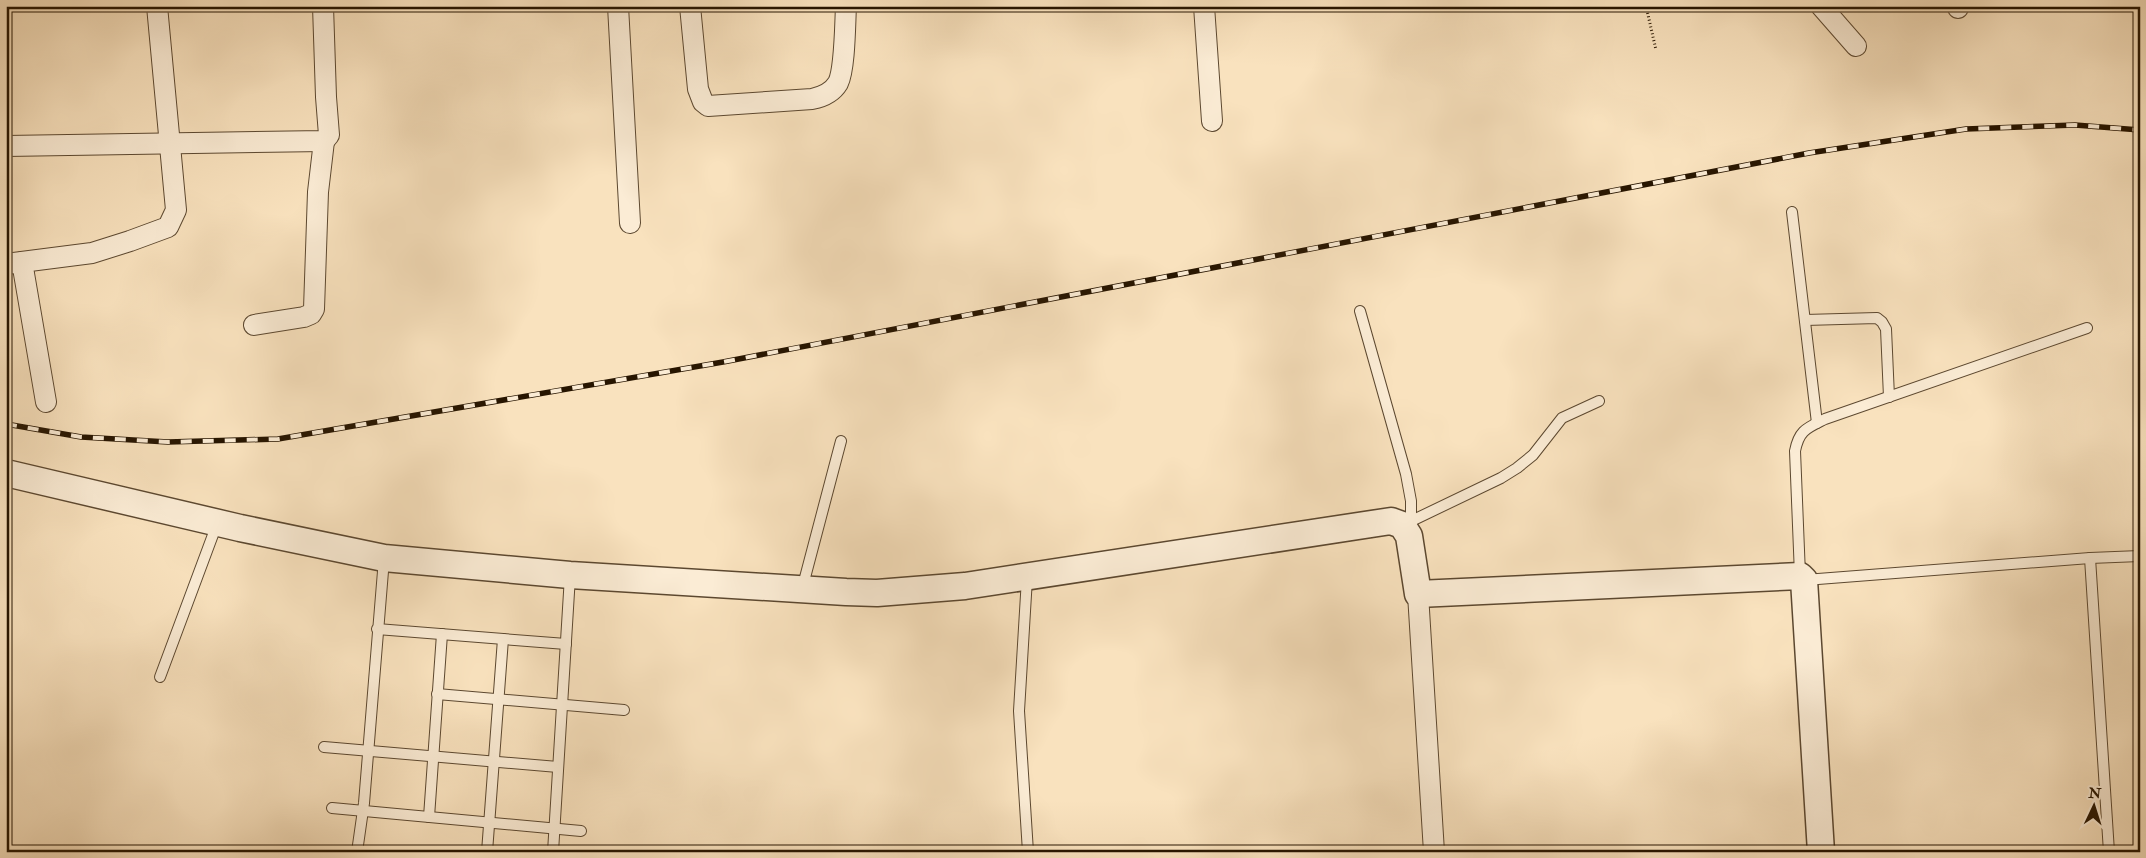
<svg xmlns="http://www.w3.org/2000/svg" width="2146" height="858" font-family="'IM FELL Double Pica',serif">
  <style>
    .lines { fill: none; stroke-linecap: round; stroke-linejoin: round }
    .service-casing { stroke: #5c4830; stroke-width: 12 }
    .minor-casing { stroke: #5c4830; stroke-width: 22 }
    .tertiary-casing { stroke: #5c4830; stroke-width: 29 }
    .path { stroke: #271500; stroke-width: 3; stroke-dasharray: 1 2.5; stroke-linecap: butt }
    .service { stroke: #fbecd5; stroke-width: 10 }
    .minor { stroke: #fbecd5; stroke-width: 20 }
    .tertiary { stroke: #fbecd5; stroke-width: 26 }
    .rail-casing { stroke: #271500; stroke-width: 5.5 }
    .rail { stroke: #fbecd5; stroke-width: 4; stroke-dasharray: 11; stroke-linecap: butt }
  </style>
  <rect width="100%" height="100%" fill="#f9e2be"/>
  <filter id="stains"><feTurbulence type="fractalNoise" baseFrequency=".004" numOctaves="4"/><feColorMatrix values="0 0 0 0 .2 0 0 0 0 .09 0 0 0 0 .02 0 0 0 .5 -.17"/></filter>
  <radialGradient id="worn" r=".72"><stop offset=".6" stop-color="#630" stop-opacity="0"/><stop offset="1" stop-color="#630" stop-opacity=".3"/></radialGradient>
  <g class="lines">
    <g class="service-casing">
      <g id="service">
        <path d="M1792,212L1817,423"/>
        <path d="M1360,311L1406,474L1411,501V521"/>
        <path d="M1805,320L1877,318L1882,322L1886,329L1889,397"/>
        <path d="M1403,525L1501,478L1517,468L1533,455L1562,418L1599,401"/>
        <path d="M2090,558L2109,852"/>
        <path d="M1800,575L1795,451C1799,430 1807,428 1825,419L2087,328"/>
        <path d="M1027,578L1019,711L1028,852"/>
        <path d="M1805,580L2090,558L2140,556"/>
        <path d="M802,589L841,441"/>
        <path d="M377,629L566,644"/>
        <path d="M160,677L217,524"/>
        <path d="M437,694L624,710"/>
        <path d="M324,747L558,767"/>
        <path d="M332,808L581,831"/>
        <path d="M429,817L442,634"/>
        <path d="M357,852L364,803L384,559"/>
        <path d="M487,852L503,639"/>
        <path d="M553,852L570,576"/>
      </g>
    </g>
    <g class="minor-casing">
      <g id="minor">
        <path d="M618,6L630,223"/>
        <path d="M690,6L698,89L703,102L708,106L812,99C822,97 832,93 838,83C845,69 845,24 846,6"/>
        <path d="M1204,6L1212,121"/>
        <path d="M1821,6L1856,46"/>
        <path d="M1958,6V8"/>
        <path d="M6,146L324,141L329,135L326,97L323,6"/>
        <path d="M22,262L46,402"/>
        <path d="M6,264L92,253L130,241L168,227L176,210L157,6"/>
        <path d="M254,325L304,317L311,314L314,309L318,192L324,141"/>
        <path d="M1418,594L1434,852"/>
      </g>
    </g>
    <g class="tertiary-casing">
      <path id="tertiary" d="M6,473L240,528L384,558L570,575L846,592L877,593L965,586L1391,521L1402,525L1409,536L1418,594L1800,576L1804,580L1821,852"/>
    </g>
    <path class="path" d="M1646,6L1656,50"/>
    <use href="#service" class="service"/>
    <use href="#minor" class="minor"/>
    <use href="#tertiary" class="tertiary"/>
    <g class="rail-casing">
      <path id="rail" d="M6,424L81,437L168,442L278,439L723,362L1809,153L1966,129L2075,125L2140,130"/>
    </g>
    <use href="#rail" class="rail"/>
  </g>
  <rect width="2146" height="858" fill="none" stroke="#f9e2be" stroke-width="25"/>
  <rect x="8" y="8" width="2131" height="843" fill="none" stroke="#271500" stroke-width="2.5"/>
  <rect x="12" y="12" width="2121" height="833" fill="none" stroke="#271500"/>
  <g transform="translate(2094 806) rotate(4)" stroke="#fbecd5" stroke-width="4" paint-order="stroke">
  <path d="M0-4L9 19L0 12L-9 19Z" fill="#271500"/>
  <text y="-8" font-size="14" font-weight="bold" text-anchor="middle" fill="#271500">N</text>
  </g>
  <rect width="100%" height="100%" filter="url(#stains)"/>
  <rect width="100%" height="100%" fill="url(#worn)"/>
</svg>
